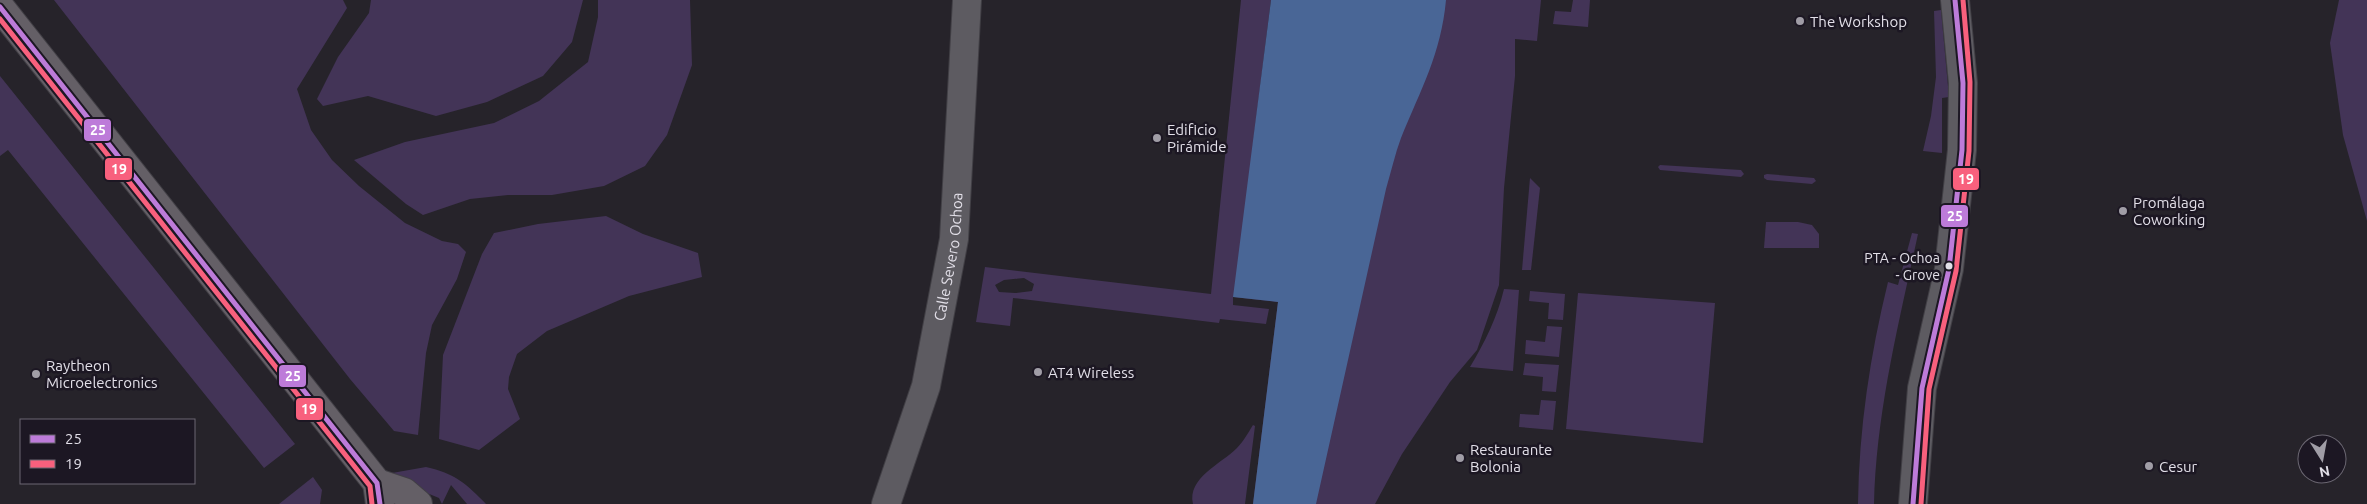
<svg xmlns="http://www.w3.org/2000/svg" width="2367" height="504" font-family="Ubuntu,sans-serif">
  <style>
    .green { fill: #433457; fill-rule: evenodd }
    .water { fill: #496696 }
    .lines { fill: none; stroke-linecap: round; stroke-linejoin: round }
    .tertiary-casing { stroke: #413f45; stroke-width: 30 }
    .secondary-casing { stroke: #413f45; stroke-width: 30 }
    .tertiary { stroke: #5d5b61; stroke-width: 28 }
    .secondary { stroke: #645f66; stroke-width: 28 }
    .bus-1-casing { stroke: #1c1723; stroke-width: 9 }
    .bus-2-casing { stroke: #1c1723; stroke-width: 9 }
    .bus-1 { stroke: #bd7bd9; stroke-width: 5 }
    .bus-2 { stroke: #f8607d; stroke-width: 5 }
    .poi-dot { fill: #a09da6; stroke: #1c1723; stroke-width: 2 }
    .bus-dot { fill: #e2dfe8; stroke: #1c1723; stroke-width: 2 }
    .labels { text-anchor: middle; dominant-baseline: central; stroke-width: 5; stroke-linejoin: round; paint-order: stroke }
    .bus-label { font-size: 14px; fill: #e2dfe8; stroke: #1c1723; text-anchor: end }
    .poi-label { font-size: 15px; fill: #e2dfe8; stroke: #1c1723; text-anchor: start }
    .street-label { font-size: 15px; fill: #e2dfe8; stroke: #1c1723 }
    .line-badge { stroke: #1c1723; stroke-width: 2 }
    .badge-label { font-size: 14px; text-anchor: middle; font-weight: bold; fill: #fff }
  </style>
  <rect width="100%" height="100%" fill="#26232a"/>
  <g class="green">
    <path d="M54,0H343L347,8L297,89L311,130L332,160L359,186L405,223L442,241L458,244L466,252L457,279L432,325L426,353L418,435L394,431L350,379Z"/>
    <path d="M371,0H583L572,42L543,76L487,102L436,116L368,96L323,106L317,99L338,57L369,13Z"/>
    <path d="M598,0H690L692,65L667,135L645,166L604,186L552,195H508L470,199L423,215L406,204L354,160L405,142L494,123L539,101L588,62L598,17Z"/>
    <path d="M1241,0H1271L1252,152L1272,0H1541L1537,41L1515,39V76L1504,188L1499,285L1477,350L1450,382L1402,454L1375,504H1253L1278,302L1233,297V305L1269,309L1266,324L1220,319L1219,323L1013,298L1010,326L976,322L985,267L1211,294ZM1024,278L1034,284L1032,291L1015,293L999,292L995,285L1004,280Z"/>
    <path d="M1573,0H1590L1588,27L1553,24L1555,11L1571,12Z"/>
    <path d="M2339,0H2367V221L2343,135L2330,43Z"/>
    <path d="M1941,10L1949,97L1942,98V153L1923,151L1931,116L1936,77L1934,11Z"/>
    <path d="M0,76L295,444L264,468L8,150L0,156Z"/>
    <path d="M1660,165L1741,170L1744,174L1741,177L1660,170L1658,167Z"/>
    <path d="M1767,174L1814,178L1816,181L1812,184L1767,180L1764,178V175Z"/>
    <path d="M1530,178L1540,188L1531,270H1522Z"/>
    <path d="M606,216L643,234L698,253L702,277L629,296L547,331L517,354L509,377L508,389L520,419L479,450L439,439L443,355L482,254L494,233L538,224Z"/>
    <path d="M1766,222H1798L1812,225L1819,234V248H1764Z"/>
    <path d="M1912,233L1918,234C1899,322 1876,413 1874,504H1858C1859,429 1870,355 1888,282L1898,285Z"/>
    <path d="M1504,289L1519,290L1513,371L1470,367C1485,342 1497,318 1504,289Z"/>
    <path d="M1530,291L1565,294L1563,320L1548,319L1549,303L1529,301Z"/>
    <path d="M1578,293L1715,303L1703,443L1566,429Z"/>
    <path d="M1547,326L1562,327L1559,357L1525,354L1526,340L1545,342Z"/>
    <path d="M1525,363L1559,365L1556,392L1542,391L1543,377L1523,375Z"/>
    <path d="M1541,400L1556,401L1553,430L1519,427L1520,414L1539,415Z"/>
    <path d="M1253,425L1255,426L1245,504H1193C1187,478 1221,464 1237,448C1243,442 1248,433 1253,425Z"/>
    <path d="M426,467C454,473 467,484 486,504H467L451,485L442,504L439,498L417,489L392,473Z"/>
    <path d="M313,477L322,490L320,504H279Z"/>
  </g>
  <path class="water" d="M1271,0H1446C1441,54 1421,89 1401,138C1395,154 1391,172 1386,189L1316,504H1253L1278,302L1233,297Z"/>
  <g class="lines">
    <g class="tertiary-casing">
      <g id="tertiary">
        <path id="s1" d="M886,504L926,386L954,239L967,0"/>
        <path d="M1913,504L1922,388L1949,269L1962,150L1963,83L1955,0"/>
      </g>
    </g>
    <g class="secondary-casing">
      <g id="secondary">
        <path d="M0,7L377,483L380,504"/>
        <path d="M377,483L404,492L418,504"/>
      </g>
    </g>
    <use href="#tertiary" class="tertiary"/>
    <use href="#secondary" class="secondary"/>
    <g class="bus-1-casing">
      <g id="bus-1">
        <path d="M0,7L377,483L380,504"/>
        <path d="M1913,504L1922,388L1949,269L1962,150L1963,83L1955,0"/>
      </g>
    </g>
    <g class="bus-2-casing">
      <g id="bus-2">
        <path d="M0,19L370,486L372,504"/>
        <path d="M1921,504L1929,389L1956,271L1969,151L1970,82L1963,0"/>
      </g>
    </g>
    <use href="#bus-1" class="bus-1"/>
    <use href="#bus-2" class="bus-2"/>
  </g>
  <g class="poi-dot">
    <circle cx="1800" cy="21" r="5"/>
    <circle cx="1157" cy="138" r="5"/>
    <circle cx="2123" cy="211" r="5"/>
    <circle cx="1038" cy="372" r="5"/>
    <circle cx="36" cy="374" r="5"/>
    <circle cx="1460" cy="458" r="5"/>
    <circle cx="2149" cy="466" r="5"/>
  </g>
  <circle class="bus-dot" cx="1949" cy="266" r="4.5"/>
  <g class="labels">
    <g class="bus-label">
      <text x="1940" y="258">PTA - Ochoa<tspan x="1940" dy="17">- Grove</tspan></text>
    </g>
    <g class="poi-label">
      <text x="1810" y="21">The Workshop</text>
      <text x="1167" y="129">Edificio<tspan x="1167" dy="17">Pirámide</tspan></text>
      <text x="2133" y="202">Promálaga<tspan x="2133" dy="17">Coworking</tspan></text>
      <text x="46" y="365">Raytheon<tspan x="46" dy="17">Microelectronics</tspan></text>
      <text x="1048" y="372">AT4 Wireless</text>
      <text x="1470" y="449">Restaurante<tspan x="1470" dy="17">Bolonia</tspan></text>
      <text x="2159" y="466">Cesur</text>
    </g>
    <g class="street-label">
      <text stroke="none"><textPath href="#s1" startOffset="256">Calle Severo Ochoa</textPath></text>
    </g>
  </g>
  <g class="line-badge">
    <rect x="83" y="118" width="29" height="24" rx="5" fill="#bd7bd9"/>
    <rect x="104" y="157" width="29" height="24" rx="5" fill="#f8607d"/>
    <rect x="1952" y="167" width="28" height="24" rx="5" fill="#f8607d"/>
    <rect x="1940" y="204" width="29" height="24" rx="5" fill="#bd7bd9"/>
    <rect x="278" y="364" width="29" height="24" rx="5" fill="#bd7bd9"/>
    <rect x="295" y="397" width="29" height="24" rx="5" fill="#f8607d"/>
  </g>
  <g class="badge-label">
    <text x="98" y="135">25</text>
    <text x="119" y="174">19</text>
    <text x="1966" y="184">19</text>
    <text x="1955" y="221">25</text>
    <text x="293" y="381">25</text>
    <text x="309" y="414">19</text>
  </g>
  <rect x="20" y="419" width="175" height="65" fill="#1c1723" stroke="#6b6772"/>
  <rect x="30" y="435" width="25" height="8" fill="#bd7bd9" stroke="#6b6772"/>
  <text x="65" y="444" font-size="15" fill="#e2dfe8">25</text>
  <rect x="30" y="460" width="25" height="8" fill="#f8607d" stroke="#6b6772"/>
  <text x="65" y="469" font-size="15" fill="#e2dfe8">19</text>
  <g transform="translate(2322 459) rotate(169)"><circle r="24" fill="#1c1723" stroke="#6b6772"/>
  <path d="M0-4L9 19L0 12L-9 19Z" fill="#a09da6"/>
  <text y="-8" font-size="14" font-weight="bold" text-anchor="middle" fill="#e2dfe8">N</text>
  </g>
</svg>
